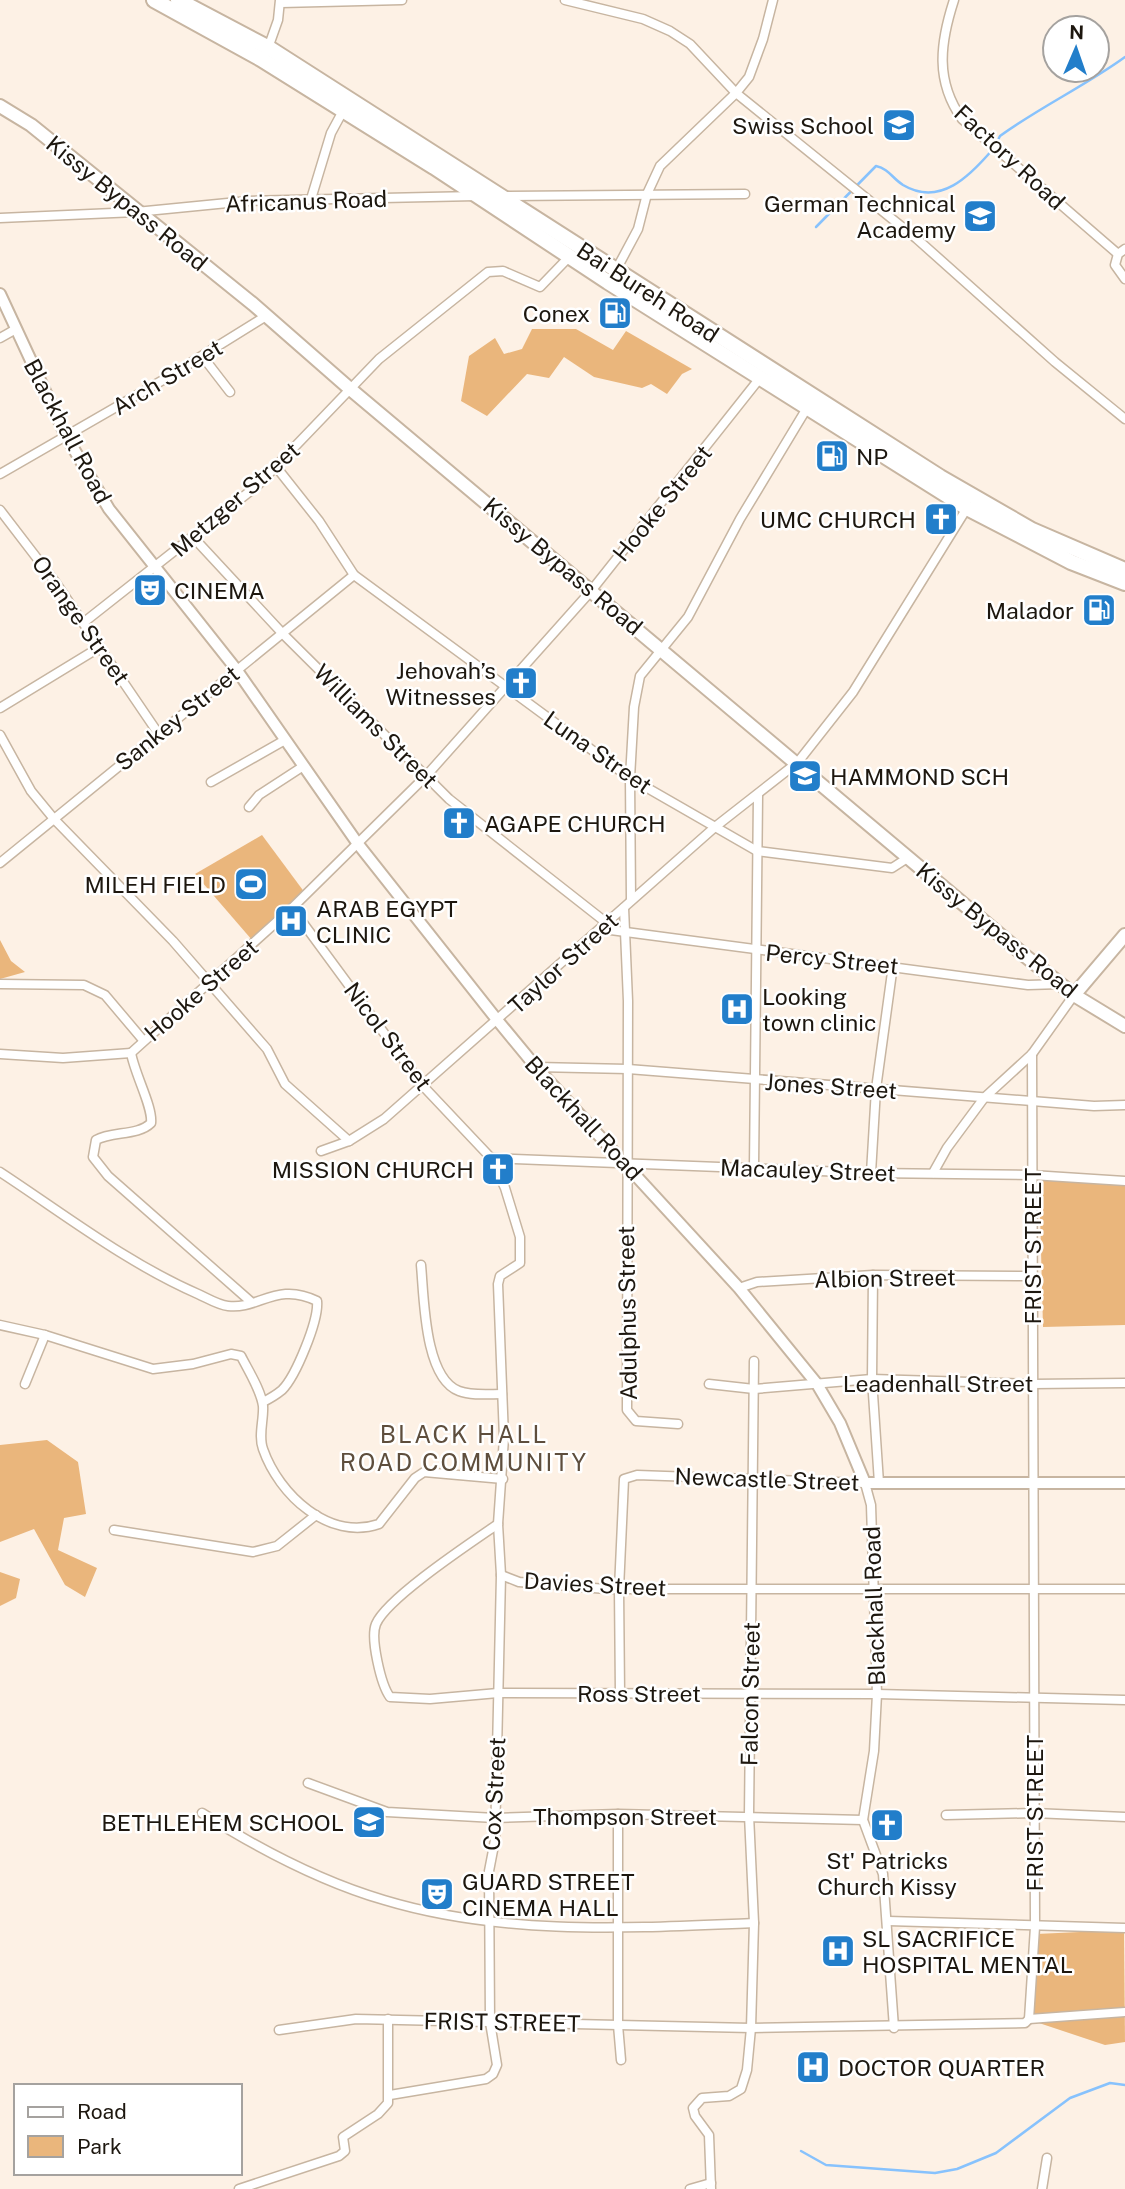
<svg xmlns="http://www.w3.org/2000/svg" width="1125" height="2189" font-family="'Public Sans',sans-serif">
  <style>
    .green { fill: #eab67c }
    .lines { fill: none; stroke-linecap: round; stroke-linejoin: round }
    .stream { stroke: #87c2fd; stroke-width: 2.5 }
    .minor-casing { stroke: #c7b5a1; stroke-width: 11 }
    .tertiary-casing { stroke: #c7b5a1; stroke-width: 14 }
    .secondary-casing { stroke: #c7b5a1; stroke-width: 16 }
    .trunk-casing { stroke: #c7b5a1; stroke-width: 18 }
    .minor { stroke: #fff; stroke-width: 8 }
    .tertiary { stroke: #fff; stroke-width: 10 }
    .secondary { stroke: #fff; stroke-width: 12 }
    .trunk { stroke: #fff; stroke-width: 14 }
    .labels { text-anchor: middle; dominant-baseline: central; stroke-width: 5; stroke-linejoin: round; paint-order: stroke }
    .poi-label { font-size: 23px; fill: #1d170f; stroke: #fff; text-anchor: end }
    .street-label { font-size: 23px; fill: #1d170f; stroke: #fff }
    .neighbourhood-label { font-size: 24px; letter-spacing: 2px; fill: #5e4e3d; stroke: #fff }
  </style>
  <rect width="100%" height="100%" fill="#fdf1e5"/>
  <g class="green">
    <path d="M532,329H576L613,350L626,331L692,369L682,374L667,394L651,384L642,388L594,377L564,357L549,378L527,374L487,416L461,401L469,356L495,338L504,354L522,349Z"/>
    <path d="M262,835L305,893L252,940L195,874Z"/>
    <path d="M0,940L11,961L25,972L0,979Z"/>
    <path d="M1039,1173L1125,1178V1325L1043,1327Z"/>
    <path d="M47,1440L78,1462L86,1514L64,1518L58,1550L97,1568L85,1597L65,1585L34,1529L0,1542V1445Z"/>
    <path d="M0,1572L20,1579L16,1598L0,1606Z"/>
    <path d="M1124,1930L1125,2042L1105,2045L1033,2021L1036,1934Z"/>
  </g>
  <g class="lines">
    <g class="stream">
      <path d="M996,144L1000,136C1040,107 1085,86 1125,57"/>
      <path d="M816,227L876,166C889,169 892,178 903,185C940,207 970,176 993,149"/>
      <path d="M801,2151L826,2165L935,2173L957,2169L996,2153L1070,2098L1110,2083L1125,2085"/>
    </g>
    <g class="minor-casing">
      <g id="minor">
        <path d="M565,0L643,19L670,31L690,44L736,93L917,239L1055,362L1125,419"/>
        <path d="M954,0C940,43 935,81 962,119L1118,254"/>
        <path d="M281,3L402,0"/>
        <path d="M267,51L278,20L280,0"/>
        <path d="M502,196L745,194"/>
        <path d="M311,199L331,133L344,109"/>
        <path d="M0,218L136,212L248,201L476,196"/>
        <path d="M1125,249L1118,254L1115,265L1125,279"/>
        <path d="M615,272L638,229L647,194L660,166L736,93L749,77L763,39L773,0"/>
        <path d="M0,338L16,329"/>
        <path d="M203,357L230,392"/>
        <path d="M277,468L319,521L354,575L630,778L757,851L892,868L909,857"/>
        <path d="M0,474L163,380L266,316"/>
        <path d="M0,510L56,583L158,733"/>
        <path d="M193,537L283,634L449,799L608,924"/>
        <path d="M83,623L258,485L379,359L488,272L503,271L540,287L570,256"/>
        <path d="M0,708L100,647"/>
        <path d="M0,735L31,791L54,819L173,941L267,1049L285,1084L349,1141"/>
        <path d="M211,782L285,740"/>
        <path d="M249,807L259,795L302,767"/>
        <path d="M0,863L354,575"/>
        <path d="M631,900L630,778L634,707L640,676L688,617L740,519L807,408"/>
        <path d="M292,908L423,1086L491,1158L505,1188L520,1237V1263L500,1276L498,1284L504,1438L498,1524L501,1575L495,1840L489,1871L490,2022L497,2065L493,2074L486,2079L390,2095"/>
        <path d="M624,908L628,1001L627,1410L636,1421L678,1424"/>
        <path d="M603,929L1028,985L1061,984"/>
        <path d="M0,984L84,985L105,995L143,1040"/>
        <path d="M131,1053L292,908L426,776L591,591L760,378"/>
        <path d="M131,1053C135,1075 153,1107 151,1123C138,1136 112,1131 96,1140L93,1157L108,1176L250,1301"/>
        <path d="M0,1054L63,1058L131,1053"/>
        <path d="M536,1067L628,1069L1094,1106L1125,1105"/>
        <path d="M321,1151L349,1141L384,1119L715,827L798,762L853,692L967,508"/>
        <path d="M491,1158L871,1173L1032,1175L1125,1181"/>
        <path d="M754,1167L758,796"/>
        <path d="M0,1172C64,1214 127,1263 198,1294C207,1298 218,1305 228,1306C258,1310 277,1281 317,1301C319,1320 296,1376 282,1390C276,1395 269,1399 263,1402"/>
        <path d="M871,1173L876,1089L893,965"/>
        <path d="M933,1173L947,1148L984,1098L1032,1054L1074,995"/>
        <path d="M421,1265C424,1296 424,1378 459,1391C472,1396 489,1394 502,1394"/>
        <path d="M873,1275L872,1379L879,1483"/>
        <path d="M739,1288L757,1282L873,1275L1032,1276"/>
        <path d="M0,1325L45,1335L153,1369L193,1364L231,1354L241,1356C248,1370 261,1390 263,1406C264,1419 258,1436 263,1449C279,1495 329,1541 379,1524L415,1478L424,1472L503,1479"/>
        <path d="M25,1384L45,1335"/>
        <path d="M709,1384L754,1389L872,1379L1033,1384L1125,1383"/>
        <path d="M498,1524C472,1542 387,1598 376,1624C370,1638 381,1685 390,1697L430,1699L498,1693L877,1694L1125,1700"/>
        <path d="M114,1530L253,1552L277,1546L316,1515"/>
        <path d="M501,1575L519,1582L606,1589H1125"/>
        <path d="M620,1694L619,1589L624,1479L637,1475L865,1483L871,1505L877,1694L874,1751L863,1820L883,1874L894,2028"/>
        <path d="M308,1783L387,1812L495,1818L618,1814L863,1820"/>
        <path d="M202,1813C259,1849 319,1881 384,1900C503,1936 631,1928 754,1923"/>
        <path d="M618,1814V2025L621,2060"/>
        <path d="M946,1815L1034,1813L1125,1817"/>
        <path d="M888,1921L1125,1928"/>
        <path d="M1029,2019L1125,2012"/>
        <path d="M279,2030L356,2019L751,2028L1025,2023L1029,2019L1035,1927L1032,1054"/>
        <path d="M239,2189L339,2156L345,2151L343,2137L378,2114L388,2103V2019"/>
        <path d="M690,2189L711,2183"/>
        <path d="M711,2189L709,2135L695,2116L693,2108L702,2098L729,2096L741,2089L747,2070L751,2028L754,1923L749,1815L754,1361"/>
        <path d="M1042,2189L1047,2158"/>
      </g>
    </g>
    <g class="tertiary-casing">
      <path id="tertiary" d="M0,294L65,434L109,509L236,669L358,844L498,1021L536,1067L739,1288L817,1384L840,1423L865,1483H1125"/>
    </g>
    <g class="secondary-casing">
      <g id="secondary">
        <path d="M0,106L31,125L253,304L349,388L1024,955L1074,995L1125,1026"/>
        <path d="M1074,995L1125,935"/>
      </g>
    </g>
    <g class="trunk-casing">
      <g id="trunk">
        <path d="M154,0L261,59L434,167L608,282L967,508L1071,562L1125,583"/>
        <path d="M178,0L269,48L940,477L1032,530L1125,570"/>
      </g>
    </g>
    <use href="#minor" class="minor"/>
    <use href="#tertiary" class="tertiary"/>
    <use href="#secondary" class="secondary"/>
    <use href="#trunk" class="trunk"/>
  </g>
  <defs>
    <g id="school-square" transform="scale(1.75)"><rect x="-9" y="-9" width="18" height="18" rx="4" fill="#227eca" stroke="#fff"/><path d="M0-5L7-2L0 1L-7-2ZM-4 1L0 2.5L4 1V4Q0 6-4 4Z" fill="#fff"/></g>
    <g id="university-square" transform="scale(1.75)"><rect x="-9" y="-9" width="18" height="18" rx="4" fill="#227eca" stroke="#fff"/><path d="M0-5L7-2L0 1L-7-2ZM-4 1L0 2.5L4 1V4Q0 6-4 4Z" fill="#fff"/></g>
    <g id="fuel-square" transform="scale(1.75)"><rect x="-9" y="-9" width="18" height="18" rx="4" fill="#227eca" stroke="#fff"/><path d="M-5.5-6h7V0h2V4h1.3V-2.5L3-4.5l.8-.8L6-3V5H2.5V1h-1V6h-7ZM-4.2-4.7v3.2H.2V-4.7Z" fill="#fff"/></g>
    <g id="church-square" transform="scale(1.75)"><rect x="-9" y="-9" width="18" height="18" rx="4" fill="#227eca" stroke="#fff"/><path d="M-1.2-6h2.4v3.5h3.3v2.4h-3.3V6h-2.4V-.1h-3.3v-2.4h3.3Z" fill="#fff"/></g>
    <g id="theatre-square" transform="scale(1.75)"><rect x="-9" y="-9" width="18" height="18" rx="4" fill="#227eca" stroke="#fff"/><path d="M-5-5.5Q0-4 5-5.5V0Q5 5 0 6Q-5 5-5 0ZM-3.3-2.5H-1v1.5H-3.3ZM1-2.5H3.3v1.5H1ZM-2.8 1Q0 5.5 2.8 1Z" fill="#fff"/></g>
    <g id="stadium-square" transform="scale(1.75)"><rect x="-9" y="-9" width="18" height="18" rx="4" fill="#227eca" stroke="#fff"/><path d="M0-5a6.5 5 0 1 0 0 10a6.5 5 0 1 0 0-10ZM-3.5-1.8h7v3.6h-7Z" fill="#fff"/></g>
    <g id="hospital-square" transform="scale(1.75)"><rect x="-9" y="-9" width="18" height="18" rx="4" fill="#227eca" stroke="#fff"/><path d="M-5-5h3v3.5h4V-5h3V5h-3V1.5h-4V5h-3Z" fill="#fff"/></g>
  </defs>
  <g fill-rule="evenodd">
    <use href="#school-square" x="899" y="125"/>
    <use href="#university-square" x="980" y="216"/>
    <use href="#fuel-square" x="615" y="313"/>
    <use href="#fuel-square" x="832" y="456"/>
    <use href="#church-square" x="941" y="519"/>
    <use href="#theatre-square" x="150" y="590"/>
    <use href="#fuel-square" x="1099" y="610"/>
    <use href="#church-square" x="521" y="683"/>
    <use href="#school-square" x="805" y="776"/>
    <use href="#church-square" x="459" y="823"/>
    <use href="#stadium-square" x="251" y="884"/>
    <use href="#hospital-square" x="291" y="921"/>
    <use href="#hospital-square" x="737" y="1009"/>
    <use href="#church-square" x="498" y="1169"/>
    <use href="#school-square" x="369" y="1822"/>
    <use href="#church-square" x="887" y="1825"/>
    <use href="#theatre-square" x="437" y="1894"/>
    <use href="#hospital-square" x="838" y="1951"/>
    <use href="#hospital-square" x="813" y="2067"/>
  </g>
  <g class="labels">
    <g class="poi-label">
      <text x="874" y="125">Swiss School</text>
      <text x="956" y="203">German Technical<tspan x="956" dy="26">Academy</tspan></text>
      <text x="590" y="313">Conex</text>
      <text x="856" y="456" text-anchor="start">NP</text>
      <text x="916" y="519">UMC CHURCH</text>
      <text x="174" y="590" text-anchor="start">CINEMA</text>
      <text x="1074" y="610">Malador</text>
      <text x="496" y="670">Jehovah’s<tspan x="496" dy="26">Witnesses</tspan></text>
      <text x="830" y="776" text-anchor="start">HAMMOND SCH</text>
      <text x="484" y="823" text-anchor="start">AGAPE CHURCH</text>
      <text x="226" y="884">MILEH FIELD</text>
      <text x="316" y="908" text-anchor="start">ARAB EGYPT<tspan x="316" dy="26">CLINIC</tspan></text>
      <text x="762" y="996" text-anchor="start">Looking<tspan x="762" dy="26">town clinic</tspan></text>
      <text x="474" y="1169">MISSION CHURCH</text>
      <text x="344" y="1822">BETHLEHEM SCHOOL</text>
      <text x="887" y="1860" text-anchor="middle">St' Patricks<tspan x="887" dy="26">Church Kissy</tspan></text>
      <text x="462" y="1881" text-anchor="start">GUARD STREET<tspan x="462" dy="26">CINEMA HALL</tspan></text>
      <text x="862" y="1938" text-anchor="start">SL SACRIFICE<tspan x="862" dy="26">HOSPITAL MENTAL</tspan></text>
      <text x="838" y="2067" text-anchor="start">DOCTOR QUARTER</text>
    </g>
    <g class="street-label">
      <text transform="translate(1010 157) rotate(43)">Factory Road</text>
      <text transform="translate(306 201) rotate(-2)">Africanus Road</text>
      <text transform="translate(127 203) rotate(39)">Kissy Bypass Road</text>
      <text transform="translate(648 292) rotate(33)">Bai Bureh Road</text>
      <text transform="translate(167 377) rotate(-31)">Arch Street</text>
      <text transform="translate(68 431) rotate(62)">Blackhall Road</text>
      <text transform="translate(235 499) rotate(-41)">Metzger Street</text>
      <text transform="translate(662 503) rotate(-51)">Hooke Street</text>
      <text transform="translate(563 566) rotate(40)">Kissy Bypass Road</text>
      <text transform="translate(81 620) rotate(55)">Orange Street</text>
      <text transform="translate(177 718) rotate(-39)">Sankey Street</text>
      <text transform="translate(376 726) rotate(45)">Williams Street</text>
      <text transform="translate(598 752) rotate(35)">Luna Street</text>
      <text transform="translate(997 930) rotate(39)">Kissy Bypass Road</text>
      <text transform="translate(832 959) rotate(6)">Percy Street</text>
      <text transform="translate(563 963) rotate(-42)">Taylor Street</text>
      <text transform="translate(201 990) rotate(-41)">Hooke Street</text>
      <text transform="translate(388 1036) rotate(53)">Nicol Street</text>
      <text transform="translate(831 1086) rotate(4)">Jones Street</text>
      <text transform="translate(584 1118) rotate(47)">Blackhall Road</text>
      <text transform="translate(808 1170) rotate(2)">Macauley Street</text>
      <text transform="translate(1032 1246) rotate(-90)">FRIST STREET</text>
      <text transform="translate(885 1278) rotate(-1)">Albion Street</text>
      <text transform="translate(627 1313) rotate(-91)">Adulphus Street</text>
      <text x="938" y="1383">Leadenhall Street</text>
      <text transform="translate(767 1479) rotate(2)">Newcastle Street</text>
      <text transform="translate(595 1584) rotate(3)">Davies Street</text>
      <text transform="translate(874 1606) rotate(-92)">Blackhall Road</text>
      <text x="639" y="1693">Ross Street</text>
      <text transform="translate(750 1694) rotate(-89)">Falcon Street</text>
      <text transform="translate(494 1794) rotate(-87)">Cox Street</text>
      <text transform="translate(1034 1813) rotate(-90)">FRIST STREET</text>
      <text x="625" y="1816">Thompson Street</text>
      <text transform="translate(502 2022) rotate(1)">FRIST STREET</text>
    </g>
    <g class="neighbourhood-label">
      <text x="464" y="1434">BLACK HALL<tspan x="464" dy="28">ROAD COMMUNITY</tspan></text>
    </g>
  </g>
  <rect x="14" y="2084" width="228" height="91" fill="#ffffff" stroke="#a5a29f" stroke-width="2"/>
  <rect x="28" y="2107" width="35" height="10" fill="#ffffff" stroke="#a5a29f" stroke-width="2"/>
  <text x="77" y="2119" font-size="21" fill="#1d170f">Road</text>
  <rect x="28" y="2136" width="35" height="21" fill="#eab67c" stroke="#a5a29f" stroke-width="2"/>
  <text x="77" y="2154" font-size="21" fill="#1d170f">Park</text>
  <g transform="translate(1076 49) rotate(2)"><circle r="33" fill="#ffffff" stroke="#a5a29f" stroke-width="2"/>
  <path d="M0-5L12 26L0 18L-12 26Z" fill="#227eca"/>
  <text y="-10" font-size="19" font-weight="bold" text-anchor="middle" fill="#1d170f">N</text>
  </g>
</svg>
